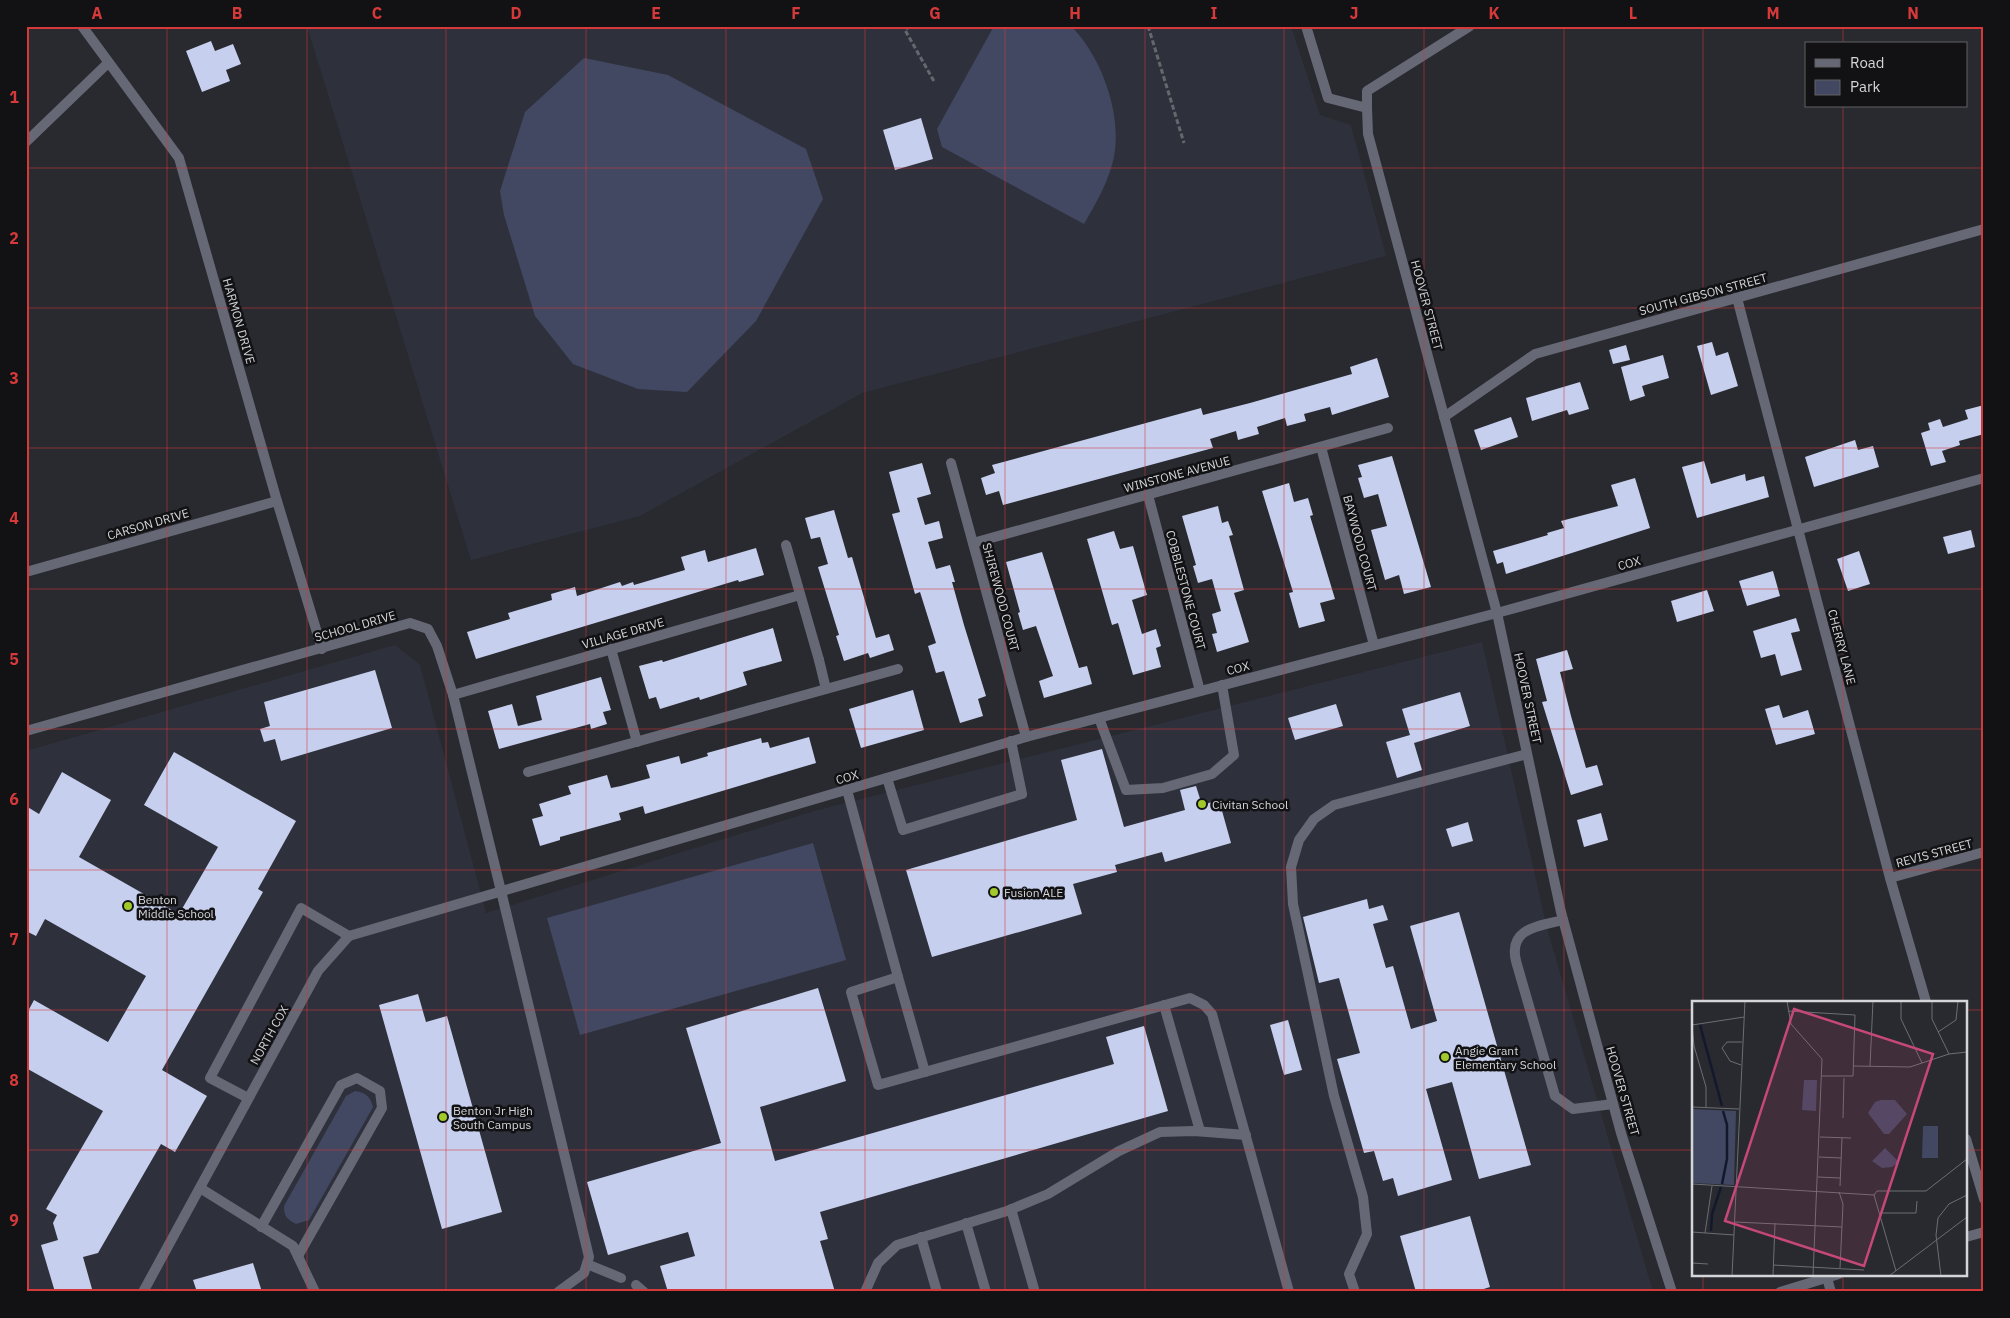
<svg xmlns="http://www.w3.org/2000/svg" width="2010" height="1318" font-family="'IBM Plex Sans',sans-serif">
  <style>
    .built { fill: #2e313c }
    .green { fill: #424861 }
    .building { fill: #c7cfee }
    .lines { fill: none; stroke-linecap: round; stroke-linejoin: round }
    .path { stroke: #66676c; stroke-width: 3; stroke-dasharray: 5 2.5; stroke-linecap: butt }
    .service { stroke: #666975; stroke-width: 10 }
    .minor { stroke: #666975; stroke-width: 10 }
    .tertiary { stroke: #666975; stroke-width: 10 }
    .grid { fill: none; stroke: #d6393a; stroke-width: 1; stroke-opacity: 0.55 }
    .poi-dot { fill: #a1c92b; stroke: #121215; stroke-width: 2 }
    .labels { text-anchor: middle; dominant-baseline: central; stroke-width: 5; stroke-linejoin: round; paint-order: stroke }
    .street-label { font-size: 12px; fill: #d4d5d8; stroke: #121215 }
    .poi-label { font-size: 12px; fill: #d4d5d8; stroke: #121215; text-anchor: start }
    .inset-river { fill: none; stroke: #13182d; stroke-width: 2.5 }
    .inset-road { fill: none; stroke: #6d6e73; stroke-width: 1 }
    .view { fill: #c6477a; fill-opacity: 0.15; stroke: #c6477a; stroke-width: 2.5 }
    .inset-edge { fill: none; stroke: #d4d5d8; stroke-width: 2.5 }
    .neatline { fill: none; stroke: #d6393a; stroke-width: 2 }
    .grid-label { font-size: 16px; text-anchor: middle; font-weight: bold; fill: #d6393a }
  </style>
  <rect width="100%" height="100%" fill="#282a2f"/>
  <g class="built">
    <path d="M307,26H1291L1320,115L1351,125L1386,256L862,393L640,516L471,560Z"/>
    <path d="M1482,642L1547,928L1653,1292H26V751L395,645L420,665L486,913L814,811Z"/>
  </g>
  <g class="green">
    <path d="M994,26H1071C1103,58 1125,121 1112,165C1106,186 1095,205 1084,224L942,147L937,129Z"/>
    <path d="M584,58L668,75L806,149L823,199L756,321L687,392L638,389L573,364L535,316L504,215L500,191L525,112Z"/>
    <path d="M813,843L846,960L580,1035L547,918Z"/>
    <path d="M355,1091C366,1093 370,1096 373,1107L309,1220L296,1224C287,1219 284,1217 284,1206L346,1096Z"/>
  </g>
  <g class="building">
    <path d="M211,41L215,51L233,44L241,64L226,70L230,81L202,92L186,51Z"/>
    <path d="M921,118L933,159L895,170L883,130Z"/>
    <path d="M1712,342L1716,356L1728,352L1738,386L1711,395L1697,346Z"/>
    <path d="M1626,345L1630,360L1613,364L1609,350Z"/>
    <path d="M1663,355L1669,378L1642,386L1645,396L1630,401L1621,367Z"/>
    <path d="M1377,358L1389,397L1332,415L1330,407L1304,414L1306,421L1287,426L1285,418L1257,427L1259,434L1238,440L1236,431L1210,439L1213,448L1003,505L999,491L986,495L981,478L995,473L992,465L1201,408L1203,415L1250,403L1352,374L1350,367Z"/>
    <path d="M1580,382L1589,409L1569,415L1567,410L1532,421L1526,398Z"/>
    <path d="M1984,405V434L1959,441L1960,445L1942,451L1946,462L1931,466L1921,433L1930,430L1928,423L1940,419L1943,427L1968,419L1965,410Z"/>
    <path d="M1511,417L1518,437L1481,450L1474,430Z"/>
    <path d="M1855,440L1858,450L1873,446L1879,467L1814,487L1805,457Z"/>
    <path d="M1392,456L1431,587L1404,594L1399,575L1385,580L1371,530L1387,526L1378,494L1364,498L1358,478L1362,477L1358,465Z"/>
    <path d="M1704,461L1711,484L1745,474L1746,481L1764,476L1769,497L1697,518L1682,467Z"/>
    <path d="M922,463L931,494L917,498L925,525L939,521L943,538L928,542L936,569L950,565L955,582H952L964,625L986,696L978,699L983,716L960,723L944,671L936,673L928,646L936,643L920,592L915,594L892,514L900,512L889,472Z"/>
    <path d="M1635,478L1650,528L1506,574L1503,562L1497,564L1493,551L1548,535L1547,533L1564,528L1561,521L1618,506L1611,485Z"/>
    <path d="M1289,483L1294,502L1308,498L1313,515L1310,516L1335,599L1320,603L1325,621L1299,628L1289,593L1293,592L1262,491Z"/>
    <path d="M1218,506L1222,523L1228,521L1233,535L1229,536L1244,590L1234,593L1249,642L1217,652L1212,634L1217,633L1212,614L1221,611L1212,579L1198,583L1193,566L1196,565L1182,516Z"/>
    <path d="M834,510L848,558L852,557L876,638L889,634L894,650L870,658L868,653L844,661L836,636L839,635L818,567L828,564L820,537L811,539L805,518Z"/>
    <path d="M1971,530L1975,547L1948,554L1943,537Z"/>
    <path d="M1114,531L1120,549L1133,546L1147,595L1132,600L1142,634L1156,629L1161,646L1156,648L1161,667L1133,675L1118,623L1112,625L1087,539Z"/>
    <path d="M756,548L764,575L739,582L738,580L476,659L467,632L510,619L508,613L552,600L551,594L575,587L577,596L620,582L622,586L633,582L634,585L685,570L681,557L705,550L708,562Z"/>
    <path d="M1859,551L1870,584L1848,591L1837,559Z"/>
    <path d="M1042,552L1079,668L1087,666L1092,684L1044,698L1039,681L1053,676L1036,626L1023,630L1018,613L1020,612L1006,562Z"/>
    <path d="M1773,571L1780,596L1747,606L1739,581Z"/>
    <path d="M1707,590L1714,611L1677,622L1671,601Z"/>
    <path d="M1796,618L1800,631L1791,633L1802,670L1781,676L1775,654L1761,658L1753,631Z"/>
    <path d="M773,628L782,661L743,672L747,685L700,700L699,697L660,709L656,697L649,699L639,666L662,660L663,662Z"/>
    <path d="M1567,650L1573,669L1560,672L1571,716L1586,768L1597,765L1603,785L1571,795L1542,702L1547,701L1536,659Z"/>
    <path d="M375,670L392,728L281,761L275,739L264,742L260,729L270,726L264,702Z"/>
    <path d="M601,677L611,710L603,712L607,724L591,729L590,724L499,749L488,711L512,704L518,726L542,720L536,696Z"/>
    <path d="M913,690L924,730L861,748L849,709Z"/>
    <path d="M1460,692L1470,726L1414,743L1422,770L1397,778L1386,742L1410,735L1402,709Z"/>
    <path d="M1336,704L1343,726L1295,740L1288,718Z"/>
    <path d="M1779,705L1783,718L1808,710L1815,734L1776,745L1765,709Z"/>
    <path d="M809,737L816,763L645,814L643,806L619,813L621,820L560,837V840L540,846L532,819L543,816L539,804L571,794L568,786L607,775L611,788L621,786L650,778L646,765L679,756L681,764L708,756L707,753L761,738L762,743L768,742L770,748Z"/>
    <path d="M1102,749L1124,827L1185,810L1180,790L1196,786L1202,805L1219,800L1231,843L1165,862L1162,852L1115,865L1117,872L1073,884L1082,914L932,957L906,870L1077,820L1061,760Z"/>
    <path d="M174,752L296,821L258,889L263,892L162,1070L207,1096L175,1152L161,1144L98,1253L83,1257L92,1289L82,1292H55L41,1245L58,1240L53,1223L57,1215L46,1209L103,1111L26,1068V1015L34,1000L108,1042L146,976L45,919L36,936L26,931V806L39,814L62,772L111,800L79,857L179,914L218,847L144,805Z"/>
    <path d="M1601,813L1608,840L1584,847L1577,820Z"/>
    <path d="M1468,822L1473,841L1452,847L1446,829Z"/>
    <path d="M1367,899L1369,909L1383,905L1388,920L1373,924L1386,968L1393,966L1411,1029L1437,1021L1410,926L1459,912L1531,1165L1479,1179L1452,1082L1426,1089L1452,1180L1398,1196L1393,1178L1383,1181L1374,1151L1364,1153L1337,1059L1360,1053L1339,978L1319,983L1303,917Z"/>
    <path d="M818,988L846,1081L760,1107L775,1161L1114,1064L1106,1037L1144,1026L1168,1111L820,1212L828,1239L820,1241L835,1292H668L660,1266L695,1256L688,1232L608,1255L587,1182L721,1143L686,1028Z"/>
    <path d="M418,994L426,1022L447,1016L502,1212L442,1229L379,1005Z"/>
    <path d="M1288,1020L1302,1070L1284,1075L1270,1025Z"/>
    <path d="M1470,1216L1490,1287L1474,1292H1416L1400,1236Z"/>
    <path d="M253,1263L262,1292H197L193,1280Z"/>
  </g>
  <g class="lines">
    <g class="path">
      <path d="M910,26L905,30L935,83"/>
      <path d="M1148,26L1184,143"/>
    </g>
    <g class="service">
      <path d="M611,649L637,742"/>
      <path d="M819,660L826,689"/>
      <path d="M1099,718L1126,790L1163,788L1212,774L1234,755L1222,685"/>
      <path d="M528,772L898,669"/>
      <path d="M887,778L903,830L1022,794L1011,741"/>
      <path d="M847,790L898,977L851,992L878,1085L1190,998L1204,1005L1212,1014L1289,1292"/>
      <path d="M501,891L589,1257L584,1273L558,1292"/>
      <path d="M1563,920C1539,926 1508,928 1516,961L1555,1096L1573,1109L1613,1104"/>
      <path d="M898,977L925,1072"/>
      <path d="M1164,1005L1200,1131"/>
      <path d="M248,1098L210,1078L301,908L349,936"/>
      <path d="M200,1188L293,1246L315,1292"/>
      <path d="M1011,1209L1034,1289"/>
      <path d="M966,1223L986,1292"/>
      <path d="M261,1227L341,1085L357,1078L380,1091L382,1108L298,1256"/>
      <path d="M921,1237L937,1292"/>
      <path d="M587,1264L621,1278"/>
      <path d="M1827,1278L1831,1292"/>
      <path d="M636,1285L644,1292"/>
      <path d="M865,1292L878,1263L897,1245L1007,1211L1048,1194L1119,1151L1160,1132L1194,1131L1246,1135"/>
      <path d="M1355,1292L1349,1274L1367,1234L1363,1197L1334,1096L1293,904L1291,867L1299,840L1314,819L1334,805L1527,754"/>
    </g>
    <g class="minor">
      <path d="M82,26L179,158L277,501L322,649"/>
      <path d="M1367,108V91L1470,26"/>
      <path d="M26,142L108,63"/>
      <path d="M1737,298L1890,878L1926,1002"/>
      <path d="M1444,417L1535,354L1984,229"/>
      <path d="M1321,447L1374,645"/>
      <path d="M951,463L1026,737"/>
      <path d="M1148,495L1200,691"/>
      <path d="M973,543L1388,428"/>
      <path d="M786,545L819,660"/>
      <path d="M26,572L277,501"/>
      <path d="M453,695L800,595"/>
      <path d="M26,731L410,623L428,629L437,646L453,695L501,891"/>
      <path d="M1890,878L1984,852"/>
      <path d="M1966,1139L1984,1199"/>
      <path d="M143,1292L318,971L349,936L1026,737L1497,613L1984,478"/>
    </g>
    <g class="tertiary">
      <path d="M1306,26L1328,98L1367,108L1368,134L1497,613L1561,912L1621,1133L1672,1292"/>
      <path d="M1966,1237L1984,1232"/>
      <path d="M1780,1292L1839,1274"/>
    </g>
  </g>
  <path class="grid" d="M167,26V1292M307,26V1292M446,26V1292M586,26V1292M726,26V1292M865,26V1292M1005,26V1292M1145,26V1292M1284,26V1292M1424,26V1292M1564,26V1292M1703,26V1002M1843,26V44M1843,106V1002M26,168H1984M26,308H1984M26,448H1984M26,589H1984M26,729H1984M26,870H1984M26,1010H1694M1966,1010H1984M26,1150H1694M1966,1150H1984M1703,1274V1292M1843,1274V1292"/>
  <g class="poi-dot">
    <circle cx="1202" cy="804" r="5"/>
    <circle cx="994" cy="892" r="5"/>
    <circle cx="128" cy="906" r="5"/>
    <circle cx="1445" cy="1057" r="5"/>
    <circle cx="443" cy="1117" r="5"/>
  </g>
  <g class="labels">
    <g class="street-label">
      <text transform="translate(1703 294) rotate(-15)">SOUTH GIBSON STREET</text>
      <text transform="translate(1427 305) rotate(75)">HOOVER STREET</text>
      <text transform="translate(239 321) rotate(74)">HARMON DRIVE</text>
      <text transform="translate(1177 474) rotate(-15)">WINSTONE AVENUE</text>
      <text transform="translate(148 524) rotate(-16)">CARSON DRIVE</text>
      <text transform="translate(1360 543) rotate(75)">BAYWOOD COURT</text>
      <text transform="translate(1629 563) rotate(-16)">COX</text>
      <text transform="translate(1186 590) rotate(75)">COBBLESTONE COURT</text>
      <text transform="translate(1001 597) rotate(75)">SHIREWOOD COURT</text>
      <text transform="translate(355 626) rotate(-16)">SCHOOL DRIVE</text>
      <text transform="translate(623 633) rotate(-16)">VILLAGE DRIVE</text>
      <text transform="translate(1842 647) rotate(75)">CHERRY LANE</text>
      <text transform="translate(1238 668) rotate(-15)">COX</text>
      <text transform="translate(1528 698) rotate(78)">HOOVER STREET</text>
      <text transform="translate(847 777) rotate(-16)">COX</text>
      <text transform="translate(1934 853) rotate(-15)">REVIS STREET</text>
      <text transform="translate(269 1035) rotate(-61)">NORTH COX</text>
      <text transform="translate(1623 1091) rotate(74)">HOOVER STREET</text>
    </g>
    <g class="poi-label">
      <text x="1212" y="804">Civitan School</text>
      <text x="1004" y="892">Fusion ALE</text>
      <text x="138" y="899">Benton<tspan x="138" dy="14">Middle School</tspan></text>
      <text x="1455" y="1050">Angie Grant<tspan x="1455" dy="14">Elementary School</tspan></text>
      <text x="453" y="1110">Benton Jr High<tspan x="453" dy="14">South Campus</tspan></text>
    </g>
  </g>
  <g transform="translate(1692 1001)">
    <rect width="275" height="275" fill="#282a2f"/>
    <path d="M112,79H125L124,110L110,109ZM189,99H203L215,113L197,133H192L176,112L183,101ZM0,108L44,110L42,184L0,182ZM231,125H246V157H230ZM193,147L207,161L200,166L190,167L180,160Z" fill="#424861"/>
    <path class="inset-river" d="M8,24L30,105M30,183L35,158V124L31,110M19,230L20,213L29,186"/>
    <path class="inset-road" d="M95,0L99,23L130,58L121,275M209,0V18L230,62M240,0V18L257,53M96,10L163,14L161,75H130M0,24L2,45L14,86V106M0,24L52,16M246,31L264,19L266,0M49,64L38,60L30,47L35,41H50M161,65L218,66L257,53L275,51M178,65L181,0M0,106L47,108M151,117L152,77M128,136L159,137M127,156L149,157M126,176L148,177M0,183L182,194M148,185L150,137M147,191L151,203L148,267M182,194L185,190H234L275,158M182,194L204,270M189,212H224L225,200M43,221L150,226M0,231L42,234M13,232L20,185M0,262L16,263M81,264L172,269M40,275L53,0M81,275L83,222M197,275L275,216M249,275L244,234L246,217L257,203L275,194"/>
    <path class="view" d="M102,8L241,53L172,265L33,220Z"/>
    <rect width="275" height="275" class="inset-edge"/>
  </g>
  <rect width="2010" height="1318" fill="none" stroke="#121215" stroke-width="55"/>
  <rect x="1805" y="42" width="162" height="65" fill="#121215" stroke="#606063"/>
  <rect x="1815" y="59" width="25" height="8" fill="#666975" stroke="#606063"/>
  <text x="1850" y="68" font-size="15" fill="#d4d5d8">Road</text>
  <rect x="1815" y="80" width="25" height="15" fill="#424861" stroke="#606063"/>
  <text x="1850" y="92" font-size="15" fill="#d4d5d8">Park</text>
  <rect x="28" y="28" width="1954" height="1262" class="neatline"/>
  <g class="grid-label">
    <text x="97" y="19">A</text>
    <text x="237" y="19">B</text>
    <text x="377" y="19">C</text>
    <text x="516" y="19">D</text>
    <text x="656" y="19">E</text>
    <text x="796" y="19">F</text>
    <text x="935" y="19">G</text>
    <text x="1075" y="19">H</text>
    <text x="1214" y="19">I</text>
    <text x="1354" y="19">J</text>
    <text x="1494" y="19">K</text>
    <text x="1633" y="19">L</text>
    <text x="1773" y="19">M</text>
    <text x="1913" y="19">N</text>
    <text x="14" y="103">1</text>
    <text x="14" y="244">2</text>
    <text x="14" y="384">3</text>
    <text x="14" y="524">4</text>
    <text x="14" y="665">5</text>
    <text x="14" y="805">6</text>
    <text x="14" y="945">7</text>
    <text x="14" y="1086">8</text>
    <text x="14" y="1226">9</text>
  </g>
</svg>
